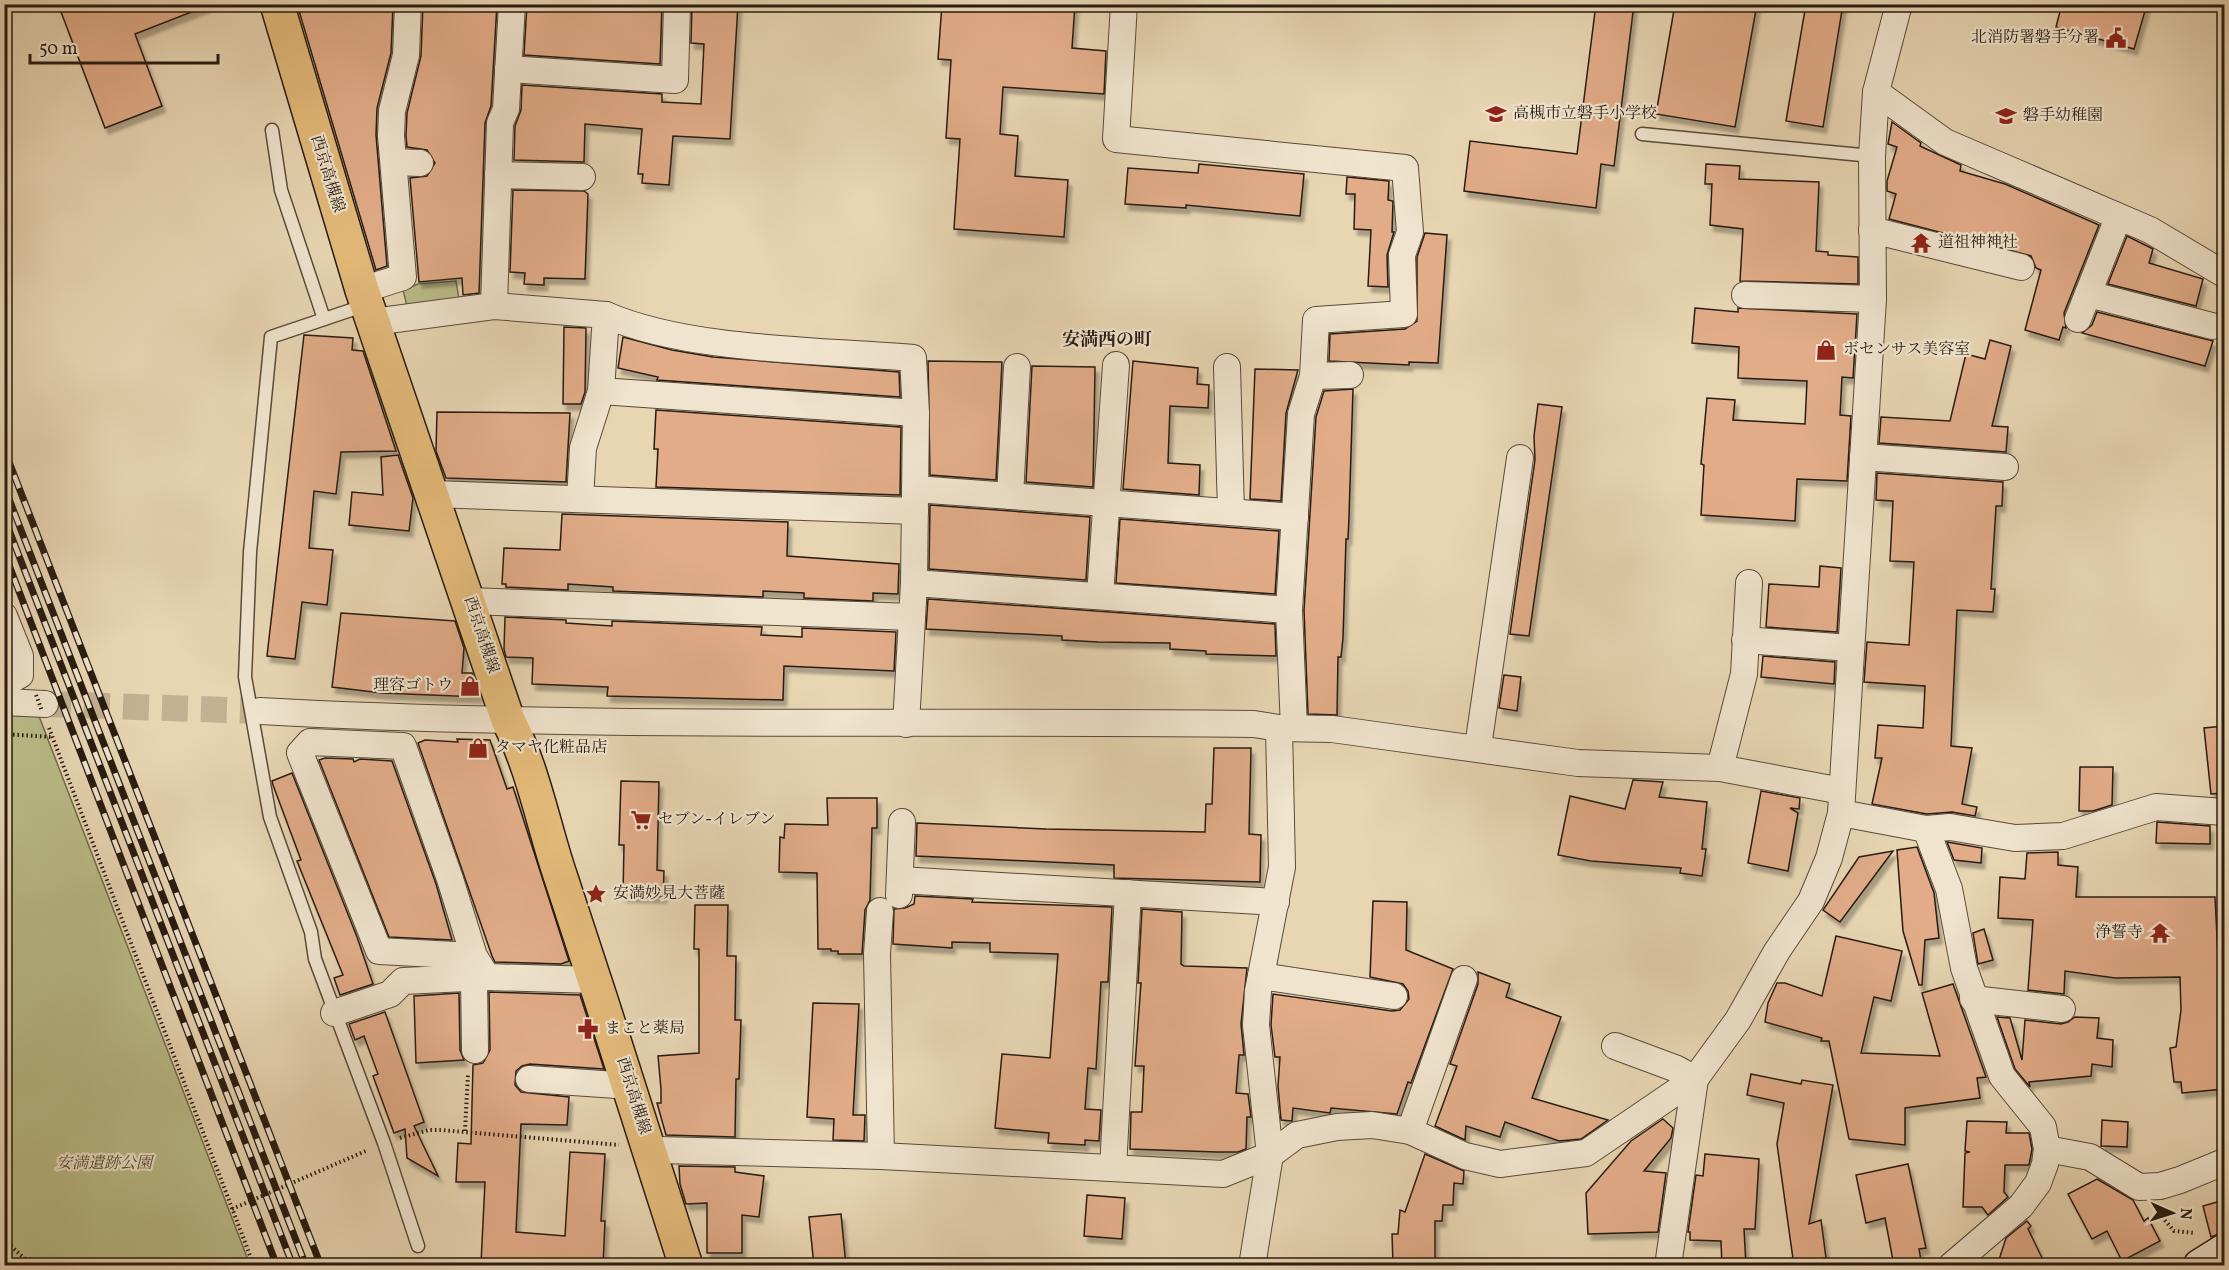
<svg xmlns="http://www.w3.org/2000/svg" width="2229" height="1270" font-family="Vollkorn,'Noto Serif JP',serif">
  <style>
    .green { fill: #babd89; stroke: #716c4e; stroke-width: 1.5 }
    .building { fill: #e2ac89; stroke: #281b12; stroke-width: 1.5; filter: url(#shadow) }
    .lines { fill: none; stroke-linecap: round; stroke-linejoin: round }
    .minor-tunnel { stroke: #c2b193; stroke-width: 26; stroke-dasharray: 26 13; stroke-linecap: butt }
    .service-casing { stroke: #584a3a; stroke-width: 15 }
    .minor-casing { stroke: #584a3a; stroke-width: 28 }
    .secondary-casing { stroke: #281b12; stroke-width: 36 }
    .primary-casing { stroke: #281b12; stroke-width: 36 }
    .path { stroke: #281b12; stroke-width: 4; stroke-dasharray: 1.5 3; stroke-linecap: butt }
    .service { stroke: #f0e4ce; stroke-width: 12 }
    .minor { stroke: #f0e4ce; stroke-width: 26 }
    .secondary { stroke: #f0e4ce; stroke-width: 33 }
    .primary { stroke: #e4bb7a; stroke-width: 33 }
    .rail-casing { stroke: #281b12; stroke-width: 7 }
    .rail { stroke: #f0e4ce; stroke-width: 4.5; stroke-dasharray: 14; stroke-linecap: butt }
    .path-bridge { stroke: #281b12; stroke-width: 4; stroke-dasharray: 1.5 3; stroke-linecap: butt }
    .labels { text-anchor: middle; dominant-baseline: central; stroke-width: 4.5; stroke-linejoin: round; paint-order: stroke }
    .poi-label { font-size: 16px; fill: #281b12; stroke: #f0e4ce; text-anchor: start }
    .street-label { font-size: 16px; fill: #281b12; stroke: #f0e4ce }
    .park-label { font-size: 16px; font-style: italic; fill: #544c36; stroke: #f0e4ce }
    .neighbourhood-label { font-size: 18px; font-weight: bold; fill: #281b12; stroke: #f0e4ce }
  </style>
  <defs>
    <filter id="shadow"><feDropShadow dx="3.5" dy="6" stdDeviation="1.5" flood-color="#0004"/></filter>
  </defs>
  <rect width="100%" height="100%" fill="#e8d6b3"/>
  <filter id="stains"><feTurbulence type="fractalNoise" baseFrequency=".00333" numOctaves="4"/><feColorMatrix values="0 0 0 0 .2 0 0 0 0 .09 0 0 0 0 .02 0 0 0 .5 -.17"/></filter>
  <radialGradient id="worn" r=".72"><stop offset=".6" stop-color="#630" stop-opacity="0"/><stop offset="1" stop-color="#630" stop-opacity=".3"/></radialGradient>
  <g class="green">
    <path d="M456,281L459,299L407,306L403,290L418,284Z"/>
    <path d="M5,709L37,711L250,1265L5,1266Z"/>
  </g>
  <g class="building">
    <path d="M58,4H207V6L135,34L162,106L105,128Z"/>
    <path d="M297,4H393L391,53L377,108L376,135L387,266L376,270Z"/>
    <path d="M423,4H497L491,106L485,123L479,293L463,295L462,278L419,282L410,178L427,176L435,163L427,150L407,147L406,136L407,113L421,56Z"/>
    <path d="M527,4H662L660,64L524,55Z"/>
    <path d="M692,4H738L730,139L673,136L669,185L642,183L643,174H638L642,129L585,124L584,162L514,160L515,126L521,110L522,85L662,94V102L701,104L704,44L691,43Z"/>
    <path d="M942,4H1075L1072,48L1106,51L1104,94L1003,87L1000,134L1018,136L1015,176L1068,180L1064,237L954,229L960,139L946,138L951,60L938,59Z"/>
    <path d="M1596,4H1634L1614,166L1601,164L1596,208L1464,191L1470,141L1577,154Z"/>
    <path d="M1675,4H1757L1735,127L1656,114Z"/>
    <path d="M1806,4H1843L1823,127L1786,121Z"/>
    <path d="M2062,4H2147L2134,49L2056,27Z"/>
    <path d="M1892,122L1921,143L1920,146L1961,165L1960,171L2005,184L2099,225L2064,313L2066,328L2063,327L2059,340L2025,330L2041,270L2036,268L2031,256L1889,219L1896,194L1887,191V181L1897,147L1888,144Z"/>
    <path d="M1199,164L1304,174L1300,216L1186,205V208L1125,204L1128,168L1198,173Z"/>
    <path d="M1706,164L1740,166L1739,179L1819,182L1816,251L1828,252V255L1858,257V284L1740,281L1743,229L1710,225L1712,184H1705Z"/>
    <path d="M1347,177L1389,181L1388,200L1393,201L1392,232H1394L1387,255L1388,287L1368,286L1371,230L1354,229L1355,194H1346Z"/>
    <path d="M513,190L584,191L588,194L585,279L544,278V285L524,284L525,273L510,272Z"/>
    <path d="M1425,233L1447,235L1438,363L1409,362V365L1329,361L1330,334L1405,329L1417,321V257Z"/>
    <path d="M2127,236L2153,249L2149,263L2203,279L2196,306L2108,284Z"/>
    <path d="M1695,308L1738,312V308L1857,314L1853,378L1842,377L1840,415L1851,416L1847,481L1797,479L1795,521L1701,515L1704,465L1701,464L1707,398L1735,400L1733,420L1805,424L1807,381L1738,378L1739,347L1692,343Z"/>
    <path d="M2097,312L2213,341L2205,366L2082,333L2092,325Z"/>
    <path d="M564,327L586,328L585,392L581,404H563Z"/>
    <path d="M304,335L353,338L352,350L363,351L396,451L341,452L336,494L314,491L309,548L333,550L327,605L302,602L295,659L267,656Z"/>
    <path d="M623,337L672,350L713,357L899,372L900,397L657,380L658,377L618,368Z"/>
    <path d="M1990,340L2011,346L1992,426L2008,427L2006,452L1879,443L1881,417L1950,421L1966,354L1985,359Z"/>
    <path d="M928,361L1002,362L996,480L930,475Z"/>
    <path d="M1133,361L1198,368L1197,384L1209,385L1208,408L1170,406L1168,463L1200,465L1199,495L1123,489Z"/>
    <path d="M1032,366L1095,367L1093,487L1026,482Z"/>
    <path d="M1255,369L1298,370L1286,413L1281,501L1250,499Z"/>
    <path d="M1353,389L1349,517L1348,539H1346L1343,638L1341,657H1338L1337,715L1308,714L1304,610L1316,417L1324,391Z"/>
    <path d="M1538,404L1562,407L1529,636L1510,634L1535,460L1534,436Z"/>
    <path d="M656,410L901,427L900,495L656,487L658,449H654Z"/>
    <path d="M437,412L570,413L566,482L446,478L436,451Z"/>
    <path d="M398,455L413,498L409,531L349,525L352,492L383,495L381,457Z"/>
    <path d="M1877,473L2003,482L2002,506H1996L1991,589H1995L1993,612L1957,610L1951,746L1972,748L1962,804L1977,807L1975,816L1952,812L1927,814L1872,804L1882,758H1875L1878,725L1923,728L1925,686L1864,682L1867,642L1909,645L1914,562L1890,561L1893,501L1876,500Z"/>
    <path d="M930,505L1090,517L1086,580L929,569Z"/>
    <path d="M562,514L788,522L787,556L899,564L898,594L873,593V601L804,598V593L763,591V597L613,591V587L568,584V590L506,587V584H502L504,548L560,550Z"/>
    <path d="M1120,519L1279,531L1275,594L1116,583Z"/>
    <path d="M1820,566L1841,568L1837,632L1766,627L1769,584L1819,587Z"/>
    <path d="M928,599L1275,624L1276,656L1206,654V651L1170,649V643L1098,642L1062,640V636L926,629Z"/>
    <path d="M341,613L455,621L464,648L462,673H472L479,697L382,693L332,687Z"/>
    <path d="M505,617L566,620V623L612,626V621L762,627L761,635L802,637V628L896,632L894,671L784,666L783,700L607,696L608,687L532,684L533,658L506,657L504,649Z"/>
    <path d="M1763,656L1835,662L1834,684L1761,677Z"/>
    <path d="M1504,675L1521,677L1517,711L1499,708Z"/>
    <path d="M2224,726V793L2211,794L2204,728Z"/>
    <path d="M457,739L490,740L507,789L513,787L569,961L561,964L495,962L492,956L418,743L425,740L458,742Z"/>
    <path d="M1214,748H1251L1249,834L1261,835L1260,882L1114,878V865L916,856L917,823L1046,829L1205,832L1206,804H1212Z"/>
    <path d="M325,758L353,759L354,762L360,759L392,761L436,884L452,940L389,937L319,760Z"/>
    <path d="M2080,767H2113L2112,805L2093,811H2079Z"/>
    <path d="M292,773L357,937L373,984L340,995L334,978L343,975L297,861L301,860L273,785L272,781Z"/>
    <path d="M1633,780L1663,782L1659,797L1707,802L1702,849H1706L1702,876L1680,873L1681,868L1591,861L1558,855L1570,796L1625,809Z"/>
    <path d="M621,781L659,782L657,870L664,871L663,897L623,896L624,845H619Z"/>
    <path d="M1761,791L1800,798L1799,809L1790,808L1798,813L1788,871L1748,863Z"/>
    <path d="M827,798H877V828H872L870,900L865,910L862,954H838V951H831V949H818L817,873L779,872L780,837L784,838L785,824L828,825Z"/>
    <path d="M2157,822L2210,826V844L2156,843Z"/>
    <path d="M1947,842L1982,848L1981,863L1954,860Z"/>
    <path d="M1917,847L1934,893L1939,938L1925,940L1922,985H1919L1903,931L1897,850Z"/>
    <path d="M1893,851L1840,922L1823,910L1859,857Z"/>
    <path d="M2058,852V865L2078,867L2076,897H2215L2221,1018H2224V1089L2182,1093L2181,1082H2174L2170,1048L2176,1047L2181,1010L2180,977L2115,978L2065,971L2064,994L2028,990L2033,920L1998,918L2000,877L2025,879L2027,853Z"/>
    <path d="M915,896L973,899L972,902L1112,907L1108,982H1101L1096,1069L1088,1068L1085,1109L1101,1110L1099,1141L1085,1140V1145L1048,1143L1049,1133L995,1128L1002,1054L1050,1058L1058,954L990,952V943L952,942V948L893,944L894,909L905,908L914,904Z"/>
    <path d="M1373,901L1407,902L1406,950L1453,969L1411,1083L1408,1082L1397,1114L1331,1108L1330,1113L1293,1108L1292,1121L1281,1120L1278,1086L1280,1057H1275L1271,1025L1273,994L1392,1011L1400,1010L1409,999L1408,991L1403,984L1370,977Z"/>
    <path d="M695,905H728L727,956H736L735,1020H741L739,1079H736L735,1137L666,1135L657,1103H661V1089L658,1056L699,1053V949H694Z"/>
    <path d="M1142,909L1182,912L1181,964L1184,966L1247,968L1241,1024L1244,1055H1239L1236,1093L1248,1094L1251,1117H1247L1246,1149L1238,1152H1217L1130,1149L1131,1112H1142L1144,1066H1135L1141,983H1138Z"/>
    <path d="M1984,929L1993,960L1978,964L1973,933Z"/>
    <path d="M1836,936L1902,951L1891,1001L1874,997L1861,1053L1940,1056L1922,993L1953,984L1986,1077L1977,1078L1980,1098L1905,1108V1145L1849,1139L1829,1041H1821L1822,1038L1765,1022L1768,1003L1777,983H1785L1822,996Z"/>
    <path d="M1478,972L1510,984L1506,997L1561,1017L1532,1098L1608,1120L1581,1139L1559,1141L1505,1122L1500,1137L1466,1126L1465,1140L1435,1126L1457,1066L1450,1064L1478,984Z"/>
    <path d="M489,992L580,995L604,1069L530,1064L522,1066L516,1071L515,1085L521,1092L569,1097L567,1125L521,1124L516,1232L565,1236L570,1152L605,1154L601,1221H605L603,1266L481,1263L485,1182H456L458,1143L471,1144L473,1065L483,1063L490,1050Z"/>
    <path d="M459,993L460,1050L464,1060L416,1063L414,996Z"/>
    <path d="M813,1003L859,1004L853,1115H865L864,1141L833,1140L834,1119L807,1117Z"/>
    <path d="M385,1012L424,1122L414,1126L438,1176L407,1158L405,1129L394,1133L373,1076L378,1074L364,1036L355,1040L349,1024Z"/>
    <path d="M1997,1017L2010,1018L2022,1060L2025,1020L2061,1024L2068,1022L2075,1017L2099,1018L2097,1038L2113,1040L2112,1067L2092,1064L2091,1076L2029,1082L2030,1087L2015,1069Z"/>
    <path d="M1751,1074L1801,1084L1802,1080L1833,1085L1809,1224L1821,1220L1826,1258L1802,1261V1266H1794L1777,1144L1784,1103L1747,1095Z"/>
    <path d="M1663,1119L1673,1128L1671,1138L1644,1171L1666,1173L1658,1232L1588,1234L1586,1193L1631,1141Z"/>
    <path d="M2102,1120L2128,1122L2127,1147L2101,1146Z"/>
    <path d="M1967,1121L2007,1122L2006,1133H2029L2032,1149L2029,1165H2005L2004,1192L2008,1197L1988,1215L1982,1207H1963L1965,1153L1970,1152L1965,1151Z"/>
    <path d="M1425,1154L1464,1171L1463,1184L1454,1183L1453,1205H1443L1442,1221H1435V1263L1393,1264L1392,1234H1398L1400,1210L1405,1212Z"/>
    <path d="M1705,1154L1759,1159L1755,1229H1744L1746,1266H1722L1721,1241L1690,1240V1232H1688L1696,1175L1703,1176Z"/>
    <path d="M1908,1164L1926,1248L1919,1249L1922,1266H1894L1885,1218L1866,1223L1856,1175Z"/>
    <path d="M679,1166L735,1167V1172L764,1176L759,1217L742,1215V1253H707V1203L686,1204L680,1184Z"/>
    <path d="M2097,1179L2133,1200L2144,1221L2148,1218L2160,1241L2122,1261L2107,1231L2092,1239L2068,1194Z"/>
    <path d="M1087,1195L1125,1198L1122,1239L1084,1236Z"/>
    <path d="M2224,1200V1232L2211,1237L2203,1206Z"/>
    <path d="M841,1214L846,1266H814L809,1217Z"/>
    <path d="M2027,1221L2031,1226L2028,1229L2046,1266H1997L2006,1238Z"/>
  </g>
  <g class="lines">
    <path class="minor-tunnel" d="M45,704L260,711"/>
    <g class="service-casing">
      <g id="service">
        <path d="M272,130L281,190L324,319"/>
        <path d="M1642,134L1872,156"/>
        <path d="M366,305L271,337L250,552L245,677L270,817L311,932L315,959L384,1143L418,1246"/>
      </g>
    </g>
    <g class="minor-casing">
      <g id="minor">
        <path d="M1124,4L1116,139L1405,168L1410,232L1402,255L1404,314L1316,320L1313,376L1301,414L1289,610L1294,728"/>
        <path d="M508,69L675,80L677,4"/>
        <path d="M1876,92L1945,142L2150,230L2224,274"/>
        <path d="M394,162L420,163"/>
        <path d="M498,175L582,177"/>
        <path d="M1872,230L2021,267"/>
        <path d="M362,290L403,277L391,136L392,111L406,55L408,4"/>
        <path d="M2088,294L2212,326"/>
        <path d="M1745,295L1873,299"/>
        <path d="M494,306L500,123L506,109L512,4"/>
        <path d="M606,315C689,351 820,350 913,358L916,413"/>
        <path d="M2078,319L2118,218"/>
        <path d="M373,322L494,306L606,315L601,391L916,413L914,583L906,724"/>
        <path d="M1227,367L1231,512"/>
        <path d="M1313,376L1350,375"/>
        <path d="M1863,457L2005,467"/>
        <path d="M915,489L1295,517"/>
        <path d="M433,494L915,511"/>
        <path d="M1010,496L1017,367"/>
        <path d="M580,499L583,448L601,391"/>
        <path d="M914,583L1289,610"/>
        <path d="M1100,596L1116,365"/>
        <path d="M469,601L912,617"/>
        <path d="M4,616L20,656V675L4,684"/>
        <path d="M1745,640L1850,648"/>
        <path d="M4,702L45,704"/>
        <path d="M260,711C591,729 923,720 1254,724L1279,728L1332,729L1578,763L1720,768L1842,791"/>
        <path d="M1478,747L1520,458"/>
        <path d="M1720,768L1744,674L1749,583"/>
        <path d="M1841,813L1926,829L1949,889L1964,968L2002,1076L2043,1127L2047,1149L2045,1164L2038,1183L2021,1206L1951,1266"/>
        <path d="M1926,829L1950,827L2015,838L2063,836L2156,807L2224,812"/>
        <path d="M900,880L1276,902"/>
        <path d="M899,895L902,822"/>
        <path d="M880,911L877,954L881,1156"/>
        <path d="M474,956L379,951L300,753L310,742L403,746L450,879L474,956L487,977L596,980"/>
        <path d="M1261,976L1394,996"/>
        <path d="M474,979L475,1050"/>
        <path d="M1973,999L2062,1009"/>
        <path d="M334,1013L390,994L403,981L487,977"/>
        <path d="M1615,1046L1677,1069L1695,1079"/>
        <path d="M529,1079L631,1086"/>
        <path d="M1410,1131L1464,979"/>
        <path d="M2047,1149L2090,1157L2139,1187L2160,1186L2180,1180L2224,1162"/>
        <path d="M658,1150L881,1156L1223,1174L1270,1155L1297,1135L1337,1127L1372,1125L1410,1131L1465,1156L1500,1164L1586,1153L1695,1079L1738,1020L1777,951L1811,901L1829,858L1841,813L1873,299L1872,156L1876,92L1899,4"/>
        <path d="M1113,1168L1128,893"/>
        <path d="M1252,1266L1270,1155L1256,1025L1258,991L1282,867L1279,728"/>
        <path d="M1668,1266L1695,1079"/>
      </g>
    </g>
    <g class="secondary-casing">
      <path id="secondary" d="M2200,1266L2224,1251"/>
    </g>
    <g class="primary-casing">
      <path id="primary" d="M277,4L362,290L508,720C533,768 543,824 560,875C603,1005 645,1135 686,1266"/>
    </g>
    <g class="path">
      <path d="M49,728L254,1266"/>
      <path d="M4,734L52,737"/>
      <path d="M465,1131L468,1074"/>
      <path d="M400,1138L429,1130H441L619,1145"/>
      <path d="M232,1209L368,1150"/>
      <path d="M2156,1210L2174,1231L2195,1233"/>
      <path d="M4,1240L33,1266"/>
    </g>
    <use href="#service" class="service"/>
    <use href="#minor" class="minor"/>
    <use href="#secondary" class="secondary"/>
    <use href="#primary" class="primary"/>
    <g class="rail-casing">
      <g id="rail">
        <path d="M4,449L321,1266"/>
        <path d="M4,486L306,1266"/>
        <path d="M4,517L293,1266"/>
        <path d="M4,552L277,1266"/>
      </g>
    </g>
    <use href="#rail" class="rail"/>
    <path class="path-bridge" d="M36,695L42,711"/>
  </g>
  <defs>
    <g id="civic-bare" transform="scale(1.62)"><path d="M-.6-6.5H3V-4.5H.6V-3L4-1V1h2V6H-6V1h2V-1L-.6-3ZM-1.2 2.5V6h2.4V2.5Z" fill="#8f2418" stroke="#f0e4ce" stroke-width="2.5" paint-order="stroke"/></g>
    <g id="school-bare" transform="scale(1.62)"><path d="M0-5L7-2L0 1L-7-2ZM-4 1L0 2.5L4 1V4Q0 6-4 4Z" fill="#8f2418" stroke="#f0e4ce" stroke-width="2.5" paint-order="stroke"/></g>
    <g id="temple-bare" transform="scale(1.62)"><path d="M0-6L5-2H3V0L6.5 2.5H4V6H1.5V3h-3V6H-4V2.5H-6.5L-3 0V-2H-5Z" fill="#8f2418" stroke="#f0e4ce" stroke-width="2.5" paint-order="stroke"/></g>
    <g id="shop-bare" transform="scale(1.62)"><path d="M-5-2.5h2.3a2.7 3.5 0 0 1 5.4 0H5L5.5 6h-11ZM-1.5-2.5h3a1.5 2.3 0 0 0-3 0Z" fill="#8f2418" stroke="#f0e4ce" stroke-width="2.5" paint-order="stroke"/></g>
    <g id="supermarket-bare" transform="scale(1.62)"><path d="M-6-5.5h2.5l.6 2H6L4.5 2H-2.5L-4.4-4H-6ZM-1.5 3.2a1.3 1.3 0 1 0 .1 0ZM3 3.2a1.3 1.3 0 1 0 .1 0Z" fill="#8f2418" stroke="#f0e4ce" stroke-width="2.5" paint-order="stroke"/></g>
    <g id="sight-bare" transform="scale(1.62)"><path d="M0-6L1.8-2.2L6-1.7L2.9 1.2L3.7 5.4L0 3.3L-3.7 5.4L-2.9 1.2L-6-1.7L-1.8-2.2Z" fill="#8f2418" stroke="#f0e4ce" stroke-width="2.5" paint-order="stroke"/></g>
    <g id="pharmacy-bare" transform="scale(1.62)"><path d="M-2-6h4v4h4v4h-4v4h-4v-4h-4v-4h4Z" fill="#8f2418" stroke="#f0e4ce" stroke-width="2.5" paint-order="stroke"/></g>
  </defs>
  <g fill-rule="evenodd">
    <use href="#civic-bare" x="2116" y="38"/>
    <use href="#school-bare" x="1496" y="114"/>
    <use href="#school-bare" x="2006" y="116"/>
    <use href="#temple-bare" x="1921" y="243"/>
    <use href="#shop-bare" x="1826" y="350"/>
    <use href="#shop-bare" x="470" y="686"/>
    <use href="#shop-bare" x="478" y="748"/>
    <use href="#supermarket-bare" x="641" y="820"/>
    <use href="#sight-bare" x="596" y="894"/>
    <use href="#temple-bare" x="2160" y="933"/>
    <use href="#pharmacy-bare" x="588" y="1029"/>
  </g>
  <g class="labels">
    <g class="poi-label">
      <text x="2099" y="38" text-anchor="end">北消防署磐手分署</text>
      <text x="1513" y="114">高槻市立磐手小学校</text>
      <text x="2023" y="116">磐手幼稚園</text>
      <text x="1938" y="243">道祖神神社</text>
      <text x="1843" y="350">ボセンサス美容室</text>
      <text x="453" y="686" text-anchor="end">理容ゴトウ</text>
      <text x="495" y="748">タマヤ化粧品店</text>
      <text x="658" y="820">セブン-イレブン</text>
      <text x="613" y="894">安満妙見大菩薩</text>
      <text x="2143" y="933" text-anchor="end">浄誓寺</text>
      <text x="605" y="1029">まこと薬局</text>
    </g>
    <g class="street-label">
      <text transform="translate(327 174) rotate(73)">西京高槻線</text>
      <text transform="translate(481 635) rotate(72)">西京高槻線</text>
      <text transform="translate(633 1096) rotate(73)">西京高槻線</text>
    </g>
    <g class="park-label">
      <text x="104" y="1164">安満遺跡公園</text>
    </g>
    <g class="neighbourhood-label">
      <text x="1107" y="340">安満西の町</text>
    </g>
  </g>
  <rect width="2229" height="1270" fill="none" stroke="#e8d6b3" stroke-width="24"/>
  <rect x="6" y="6" width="2217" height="1258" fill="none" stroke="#281b12" stroke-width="3"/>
  <rect x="12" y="12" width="2205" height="1246" fill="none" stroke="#281b12" stroke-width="1.5"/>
  <g transform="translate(2172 1213) rotate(93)" stroke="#f0e4ce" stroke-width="4.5" paint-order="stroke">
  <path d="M0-4.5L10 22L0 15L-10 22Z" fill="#281b12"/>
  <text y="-9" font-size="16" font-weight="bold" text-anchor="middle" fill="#281b12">N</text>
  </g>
  <path d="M30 54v9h188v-9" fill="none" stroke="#281b12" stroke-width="3"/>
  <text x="39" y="54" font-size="18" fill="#281b12" stroke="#f0e4ce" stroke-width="4.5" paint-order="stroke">50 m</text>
  <rect width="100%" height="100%" filter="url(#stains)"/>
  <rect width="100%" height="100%" fill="url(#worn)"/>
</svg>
